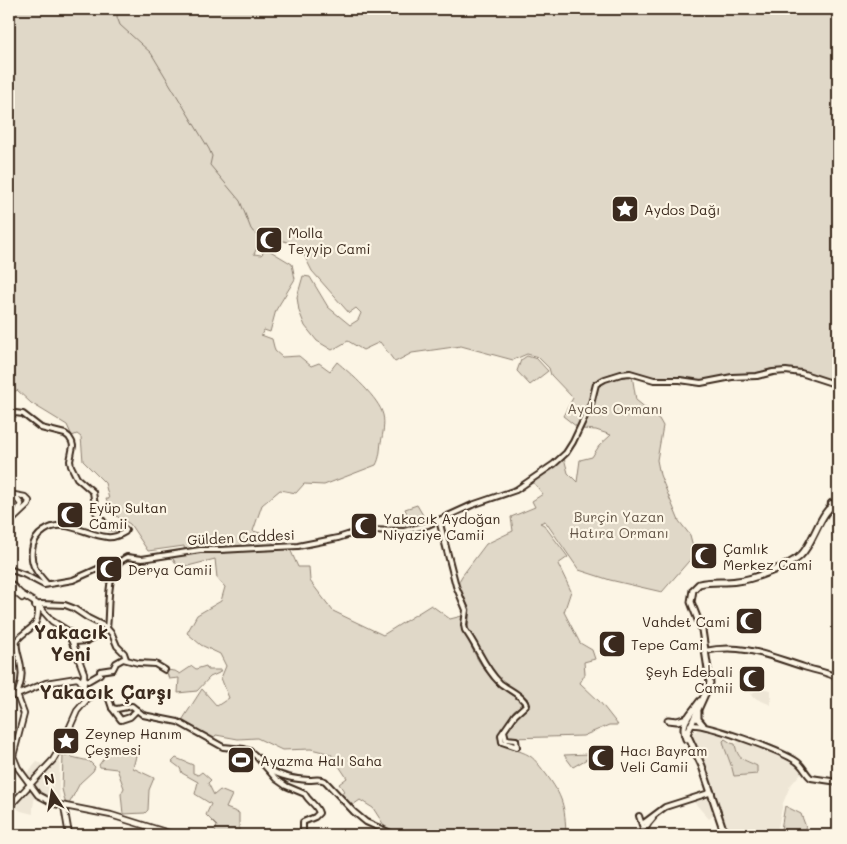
<svg xmlns="http://www.w3.org/2000/svg" width="847" height="844" font-family="Mali,sans-serif">
  <style>
    .built { fill: #eee6d6 }
    .green { fill: #e0d8c8; stroke: #8e8173 }
    .lines { fill: none; stroke-linecap: round; stroke-linejoin: round }
    .stream { stroke: #85796b; stroke-width: 1 }
    .tertiary-casing { stroke: #3b2a1e; stroke-width: 8 }
    .secondary-casing { stroke: #3b2a1e; stroke-width: 8 }
    .primary-casing { stroke: #3b2a1e; stroke-width: 9 }
    .tertiary { stroke: #fcf5e5; stroke-width: 4 }
    .secondary { stroke: #fcf5e5; stroke-width: 4.5 }
    .primary { stroke: #fcf5e5; stroke-width: 5 }
    .labels { text-anchor: middle; dominant-baseline: central; stroke-width: 4.5; stroke-linejoin: round; paint-order: stroke }
    .poi-label { font-size: 14px; fill: #3b2a1e; stroke: #fcf5e5; text-anchor: start }
    .park-label { font-size: 14px; fill: #645648; stroke: #fcf5e5 }
    .street-label { font-size: 14px; fill: #3b2a1e; stroke: #fcf5e5 }
    .district-label { font-size: 19px; font-weight: bold; fill: #3b2a1e; stroke: #fcf5e5 }
  </style>
  <rect width="100%" height="100%" fill="#fcf5e5"/>
  <filter id="ink" filterUnits="userSpaceOnUse"><feTurbulence type="fractalNoise" baseFrequency=".02" numOctaves="2"/><feDisplacementMap in="SourceGraphic" scale="10" xChannelSelector="R" yChannelSelector="G"/><feConvolveMatrix kernelMatrix="1 2 1 2 8 2 1 2 1" color-interpolation-filters="sRGB"/></filter>
  <g filter="url(#ink)">
    <g class="built">
      <path d="M760,688L771,690V705L757,699L751,694Z"/>
      <path d="M701,728L717,732L731,743L735,744L740,740L800,766L801,773L790,786L783,803L777,832L763,831L739,835H726L689,735Z"/>
      <path d="M60,755L59,789L61,804L42,795L34,785Z"/>
      <path d="M37,762L46,765L30,781L25,775Z"/>
      <path d="M31,786L35,796L33,807V814L21,811L12,805Z"/>
      <path d="M708,798L714,815L709,819L694,802Z"/>
    </g>
    <g class="green">
      <path d="M9,9H838V383L807,372L789,369H770L756,373L734,374L701,380L680,377L655,378L631,370L610,374L598,380L593,387L590,402L577,427L563,416L573,398L551,375L549,368L538,357L527,354L513,360L461,346L412,353L395,362L380,342L363,350L348,341L332,350L317,341L305,326L299,311L297,297L303,276L310,277L328,307L350,325L358,320L361,313L356,308L349,313L312,271L301,249L297,245L271,237L262,232L260,233L258,246L254,254L261,255L267,249L292,264L295,279L276,310L270,332L264,330L261,335L272,339L275,351L282,357L299,356L311,366L319,363L330,371L337,362C350,373 379,398 383,415C385,423 383,434 381,442C380,450 380,458 376,465L324,485L304,484L296,493L280,490L262,505L253,531L271,536L274,546L290,549L298,567H309L310,581L333,611L383,635L431,605L450,619L462,616C465,638 477,663 493,680C501,689 512,695 521,701L522,705L514,710L497,737C503,749 519,749 530,756C536,760 541,768 546,774C563,797 565,806 566,835H396L387,830L373,808L360,800L350,807L340,794L344,791L339,784L347,778L331,754L311,749L282,750L257,738L238,739L216,735L212,740L181,722L202,689L217,706L229,698L221,678L226,666L220,654L201,645L187,633L197,615L221,601L225,587L217,578L215,559L188,566L177,565L171,556L185,553L184,546L148,551L130,524L111,513L106,499H109L105,483L83,461L81,437L77,434L72,436L67,425L31,403L17,390L9,396Z"/>
      <path d="M527,356L537,359L548,371L530,385L517,371L521,360Z"/>
      <path d="M626,374L632,375L636,400L659,419L663,426L657,460L660,475L679,521L690,535L695,554L662,592L610,580L579,570L545,521L540,523L544,525L568,557L558,564L571,591L564,612L580,643L592,650L595,659L584,662L585,674L580,683L600,702L618,725H609L583,736L510,738L507,737L505,733L517,715L527,707L528,699L503,682L494,673L484,659L468,629L470,609L457,585L462,576L486,544L513,531L511,517L535,507L532,501L543,494L532,481L564,458L568,473L577,482L580,460L592,457L599,446L611,435L596,430L582,429L593,406L597,389L601,383Z"/>
      <path d="M417,505L424,517L425,525L407,530L405,523L407,514L405,509Z"/>
      <path d="M192,666L196,669L206,666L208,670H221L219,673L210,677L197,691L178,693L179,678L169,679L166,670L175,671L180,674Z"/>
      <path d="M725,739L731,743L735,744C738,761 744,759 757,766V774L734,776C732,764 725,752 723,741Z"/>
      <path d="M112,747L123,751L125,750L136,756L133,768L154,778L149,790L148,810L145,813L123,814L121,794L124,788L117,769L100,767L99,765Z"/>
      <path d="M243,752L251,762L241,770L232,758Z"/>
      <path d="M590,754L592,756L573,767L564,755Z"/>
      <path d="M63,755L89,761L95,767L93,771L80,783L68,806L66,805L62,789Z"/>
      <path d="M176,758L193,765V773L198,775L202,772L211,780L208,783L214,795L220,790L232,795L226,808L239,813V835H214L217,826L206,815L211,804L195,794L198,782L182,773L180,768L172,762Z"/>
      <path d="M785,806L801,814L809,835H780Z"/>
    </g>
    <g class="lines">
      <path class="stream" d="M118,9L117,17L120,25L151,53L209,149L212,156L210,165L240,201L251,229L256,235"/>
      <g class="tertiary-casing">
        <g id="tertiary">
          <path d="M9,414L15,413L23,414L41,428L65,434L69,437L72,442L73,446L70,461L71,466L77,478L93,492L96,512L106,525L111,527H122L126,530L125,532C120,535 113,538 107,537C86,535 63,517 44,531C36,536 33,542 32,550C30,565 37,573 47,584"/>
          <path d="M831,503L838,511"/>
          <path d="M439,520L456,586L466,610L464,625L465,630C478,647 484,668 500,683C507,689 524,696 526,705L515,715L501,735L502,742L517,747L516,740L506,739L504,731"/>
          <path d="M9,569L25,575L44,585L73,580L102,567L118,564"/>
          <path d="M9,597L10,596"/>
          <path d="M35,606L41,604L65,605L73,608L88,618L106,627L112,634L117,646L124,653L126,659"/>
          <path d="M71,640L87,641L75,642L73,645"/>
          <path d="M87,641L98,635L107,628C110,608 104,567 127,557L142,559L200,550H220L298,546L338,538L363,530L404,531L428,525L472,505L516,490L554,464L566,453L573,442L591,404L596,384L605,379L621,374L630,373L654,380H680L701,383L732,377L757,376L773,372L786,371L801,373L838,385"/>
          <path d="M705,651C743,643 769,656 804,667C816,671 827,672 838,678"/>
          <path d="M83,678L88,681L100,674V671L113,669L116,663L123,659L138,663L155,664L165,670"/>
          <path d="M106,690L112,708L121,720L130,717L137,710"/>
          <path d="M9,697L17,695C20,686 23,677 21,667C20,657 15,650 17,640C28,627 39,629 38,608"/>
          <path d="M112,708L117,709L132,706L143,715L178,722L223,747L244,749L250,751L256,756L276,779L286,786L305,794C308,801 317,805 319,813L315,817L303,822V835"/>
          <path d="M690,725C706,723 781,751 796,761C803,765 805,773 811,778L838,782"/>
          <path d="M269,769C281,777 294,779 309,780C315,780 319,778 325,781L354,812L366,822L395,835"/>
          <path d="M639,816L642,825"/>
          <path d="M645,822L665,807L709,793H712"/>
          <circle cx="645" cy="825" r="2.5"/>
          <path d="M647,825L653,818"/>
          <path d="M642,835L643,826"/>
        </g>
      </g>
      <g class="secondary-casing">
        <g id="secondary">
          <path d="M9,494L25,497L29,501L28,505L9,523"/>
          <path d="M15,497L21,504L18,511"/>
          <path d="M9,582L21,594L37,604L52,621L68,631L84,673V683"/>
          <path d="M9,587L22,598"/>
          <path d="M77,678L46,683L17,695L24,714L13,756L18,768L38,795L55,804L111,815L175,835"/>
          <path d="M64,806L69,835"/>
          <path d="M9,807L53,760L62,745L77,711L89,697V695L80,680L77,678"/>
        </g>
      </g>
      <g class="primary-casing">
        <g id="primary">
          <path d="M698,712V719L703,725"/>
          <path d="M668,720L677,721L687,718"/>
          <path d="M686,739C679,722 691,714 700,701"/>
          <path d="M725,835L702,766L687,734L710,683L702,630L691,602L693,590L699,584C711,581 724,583 737,581C751,580 792,565 801,555C814,543 821,507 838,503"/>
        </g>
      </g>
      <use href="#tertiary" class="tertiary"/>
      <use href="#secondary" class="secondary"/>
      <use href="#primary" class="primary"/>
    </g>
  </g>
  <defs>
    <g id="sight-square" transform="scale(1.4375)"><rect x="-9" y="-9" width="18" height="18" rx="4" fill="#3b2a1e" stroke="#fcf5e5"/><path d="M0-6L1.8-2.2L6-1.7L2.9 1.2L3.7 5.4L0 3.3L-3.7 5.4L-2.9 1.2L-6-1.7L-1.8-2.2Z" fill="#fff"/></g>
    <g id="mosque-square" transform="scale(1.4375)"><rect x="-9" y="-9" width="18" height="18" rx="4" fill="#3b2a1e" stroke="#fcf5e5"/><path d="M3.5-4.9A6 6 0 1 0 3.5 4.9A5 5 0 1 1 3.5-4.9Z" fill="#fff"/></g>
    <g id="stadium-square" transform="scale(1.4375)"><rect x="-9" y="-9" width="18" height="18" rx="4" fill="#3b2a1e" stroke="#fcf5e5"/><path d="M0-5a6.5 5 0 1 0 0 10a6.5 5 0 1 0 0-10ZM-3.5-1.8h7v3.6h-7Z" fill="#fff"/></g>
  </defs>
  <g fill-rule="evenodd">
    <use href="#sight-square" x="625" y="209"/>
    <use href="#mosque-square" x="269" y="240"/>
    <use href="#mosque-square" x="70" y="515"/>
    <use href="#mosque-square" x="364" y="526"/>
    <use href="#mosque-square" x="704" y="556"/>
    <use href="#mosque-square" x="109" y="569"/>
    <use href="#mosque-square" x="749" y="621"/>
    <use href="#mosque-square" x="612" y="644"/>
    <use href="#mosque-square" x="752" y="679"/>
    <use href="#sight-square" x="66" y="741"/>
    <use href="#mosque-square" x="601" y="758"/>
    <use href="#stadium-square" x="241" y="760"/>
  </g>
  <g class="labels">
    <g class="poi-label">
      <text x="644" y="209">Aydos Dağı</text>
      <text x="288" y="232">Molla<tspan x="288" dy="16">Teyyip Cami</tspan></text>
      <text x="89" y="507">Eyüp Sultan<tspan x="89" dy="16">Camii</tspan></text>
      <text x="383" y="518">Yakacık Aydoğan<tspan x="383" dy="16">Niyaziye Camii</tspan></text>
      <text x="723" y="548">Çamlık<tspan x="723" dy="16">Merkez Cami</tspan></text>
      <text x="128" y="569">Derya Camii</text>
      <text x="730" y="621" text-anchor="end">Vahdet Cami</text>
      <text x="631" y="644">Tepe Cami</text>
      <text x="733" y="671" text-anchor="end">Şeyh Edebali<tspan x="733" dy="16">Camii</tspan></text>
      <text x="85" y="733">Zeynep Hanım<tspan x="85" dy="16">Çeşmesi</tspan></text>
      <text x="620" y="750">Hacı Bayram<tspan x="620" dy="16">Veli Camii</tspan></text>
      <text x="260" y="760">Ayazma Halı Saha</text>
    </g>
    <g class="park-label">
      <text x="615" y="408">Aydos Ormanı</text>
      <text x="619" y="516">Burçin Yazan<tspan x="619" dy="16">Hatıra Ormanı</tspan></text>
    </g>
    <g class="street-label">
      <text transform="translate(241 537) rotate(-3)">Gülden Caddesi</text>
    </g>
    <g class="district-label">
      <text x="71" y="631">Yakacık<tspan x="71" dy="22">Yeni</tspan></text>
      <text x="106" y="691">Yakacık Çarşı</text>
    </g>
  </g>
  <rect width="847" height="844" fill="none" stroke="#fcf5e5" stroke-width="30"/>
  <rect x="15" y="15" width="817" height="814" fill="none" stroke="#3b2a1e" stroke-width="2" filter="url(#ink)"/>
  <g transform="translate(52 792) rotate(348)" stroke="#fcf5e5" stroke-width="4" paint-order="stroke">
  <path d="M0-4L9 19L0 12L-9 19Z" fill="#3b2a1e"/>
  <text y="-8" font-size="14" font-weight="bold" text-anchor="middle" fill="#3b2a1e">N</text>
  </g>
</svg>
